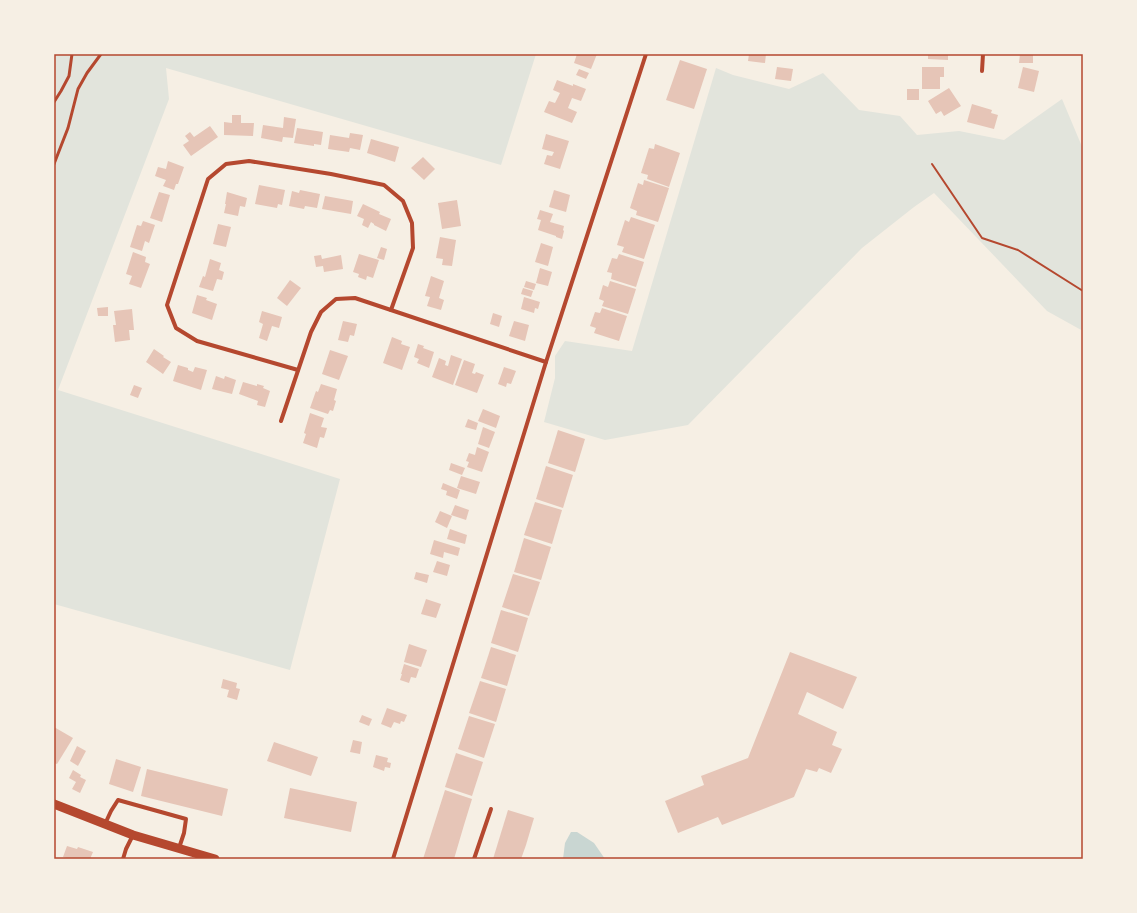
<svg xmlns="http://www.w3.org/2000/svg" width="1137" height="913" font-family="'Sofia Sans Condensed',sans-serif">
  <style>
    .green { fill: #e2e4dc }
    .water { fill: #c9d6d2 }
    .building { fill: #e6c5b7 }
    .lines { fill: none; stroke-linecap: round; stroke-linejoin: round }
    .path { stroke: #b5482f; stroke-width: 2 }
    .service { stroke: #b5482f; stroke-width: 3 }
    .minor { stroke: #b5482f; stroke-width: 4 }
    .primary { stroke: #b5482f; stroke-width: 9 }
    .neatline { fill: none; stroke: #b5482f; stroke-width: 1.5 }
  </style>
  <rect width="100%" height="100%" fill="#f6efe4"/>
  <g class="green">
    <path d="M54,54H536L501,165L166,68L169,99L58,390L340,479L290,670L54,604Z"/>
    <path d="M716,68L733,75L789,89L823,73L859,110L900,116L917,135L959,131L1004,140L1062,99L1083,149V331L1047,311L934,193L914,207L862,248L688,425L605,440L544,422L555,378V356L565,341L632,351Z"/>
  </g>
  <path class="water" d="M571,832H577L594,843L605,859H563L565,843Z"/>
  <g class="building">
    <path d="M577,54L585,55V54H597L591,69L574,63Z"/>
    <path d="M749,54H766L765,63L748,61Z"/>
    <path d="M928,54H948V60L928,59Z"/>
    <path d="M1020,54H1033V63H1019Z"/>
    <path d="M680,60L707,69L694,109L666,100Z"/>
    <path d="M777,67L793,69L791,81L775,79Z"/>
    <path d="M922,67H944V77H940V89H922Z"/>
    <path d="M1023,67L1039,71L1034,92L1018,88Z"/>
    <path d="M579,69L589,73L586,79L576,75Z"/>
    <path d="M557,80L573,86V84L586,89L581,101L572,98L568,108L577,112L572,123L544,112L549,101L555,103L560,93L553,90Z"/>
    <path d="M949,88L961,106L944,116L941,111L936,114L928,101Z"/>
    <rect x="907" y="89" width="12" height="11"/>
    <path d="M972,104L992,110L991,113L998,115L994,129L967,122Z"/>
    <path d="M232,115H241V123H254L253,136L224,135V122L232,123Z"/>
    <path d="M284,117L296,119L293,138L283,137L282,142L261,138L263,125L283,128Z"/>
    <path d="M210,126L218,137L191,156L183,145L189,141L185,136L190,132L194,137Z"/>
    <path d="M297,128L323,132L321,145L314,144V146L294,143Z"/>
    <path d="M350,133L363,135L360,150L350,148L349,152L328,149L330,135L349,138Z"/>
    <path d="M546,134L569,141L560,169L544,164L547,155L552,156L554,152L542,149Z"/>
    <path d="M371,139L399,147L395,162L367,153Z"/>
    <path d="M655,144L680,153L669,187L647,179L648,175L641,173L649,148L654,149Z"/>
    <path d="M423,157L435,169L424,180L411,168Z"/>
    <path d="M168,161L184,167L178,184H176L174,190L163,186L166,180L155,176L158,167L166,169Z"/>
    <path d="M644,180L669,188L658,222L636,215L637,211L630,208L638,183L643,185Z"/>
    <path d="M259,185L285,190L282,205L278,204L277,208L255,204Z"/>
    <path d="M300,190L320,194L317,208L305,206L304,209L289,206L292,191L299,193Z"/>
    <path d="M554,190L570,195L566,212L549,207Z"/>
    <path d="M159,192L170,195L162,222L150,218Z"/>
    <path d="M227,192L247,198L245,207L240,206L238,216L224,213L226,204H225Z"/>
    <path d="M325,196L353,201L351,214L322,209Z"/>
    <path d="M457,200L461,226L442,229L438,203Z"/>
    <path d="M363,204L380,212L379,214L391,219L386,231L374,225V224L371,222L368,228L362,225L364,219L357,216Z"/>
    <path d="M540,210L553,214L550,222L564,226L563,230L564,231L562,239L556,237V236L538,230L541,220L537,219Z"/>
    <path d="M631,217L655,225L644,259L622,252L624,247L617,245L625,220L629,222Z"/>
    <path d="M143,221L155,225L149,243L145,241L142,251L130,247L137,225L141,226Z"/>
    <path d="M218,224L231,227L226,247L213,244Z"/>
    <path d="M440,237L456,240L452,266L442,265L443,259L436,258Z"/>
    <path d="M541,243L553,247L548,266L535,262Z"/>
    <path d="M381,247L387,249L384,260L377,258Z"/>
    <path d="M133,252L146,257L145,262L150,264L141,288L129,284L132,276L126,274Z"/>
    <path d="M359,254L379,260L373,278L367,276L366,280L358,277L359,274L353,272Z"/>
    <path d="M619,254L644,262L636,287L611,279L612,273L607,272L612,258L617,259Z"/>
    <path d="M321,255L322,259L341,255L343,269L324,272L323,266L316,267L314,256Z"/>
    <path d="M210,259L221,263L219,270L224,272L222,280L217,279L213,291L199,287L203,276L205,277Z"/>
    <path d="M540,268L552,272L548,286L536,283Z"/>
    <path d="M431,276L444,281L439,298L444,300L441,310L427,306L430,297L425,296Z"/>
    <path d="M290,280L301,288L287,306L277,298Z"/>
    <path d="M526,281L536,284L534,290L524,287Z"/>
    <path d="M610,281L636,289L628,314L602,306L604,301L599,299L603,285L608,287Z"/>
    <path d="M523,288L533,291L531,297L521,294Z"/>
    <path d="M197,295L207,298L206,300L217,304L212,320L192,313Z"/>
    <path d="M524,297L540,302L538,309L535,308L534,313L521,309Z"/>
    <path d="M108,307V316H98L97,308Z"/>
    <path d="M602,308L627,316L619,341L594,333L596,328L590,326L595,312L600,313Z"/>
    <path d="M132,309L134,330H129L130,340L115,342L113,325H116L114,311Z"/>
    <path d="M262,311L282,317L279,328L272,326L267,341L259,338L263,324L259,322Z"/>
    <path d="M493,313L502,316L499,327L490,324Z"/>
    <path d="M343,321L357,324L354,336L350,335L348,342L338,340Z"/>
    <path d="M514,321L529,325L525,341L509,336Z"/>
    <path d="M392,337L402,341L401,344L410,347L402,370L383,363Z"/>
    <path d="M418,344L424,346L423,348L434,352L429,368L417,363L419,359L414,357Z"/>
    <path d="M154,349L164,356L163,357L171,362L163,374L146,362Z"/>
    <path d="M330,350L348,356L339,380L322,374Z"/>
    <path d="M451,355L462,359L453,385L432,377L439,358L446,361L445,365L448,366Z"/>
    <path d="M464,360L475,364L472,373L475,374L476,372L484,375L477,393L455,385Z"/>
    <path d="M178,365L188,368V370L193,372L195,367L207,370L201,390L173,381Z"/>
    <path d="M504,367L516,371L511,384L507,383L506,387L498,384Z"/>
    <path d="M216,376L224,379L225,376L236,380L232,394L212,389Z"/>
    <path d="M243,382L257,386V384L264,386L263,388L270,391L265,407L257,405L258,401L239,394Z"/>
    <path d="M321,384L337,389L334,400L336,401L333,411L330,410L328,414L310,408L316,391L318,392Z"/>
    <path d="M134,385L142,388L138,398L130,395Z"/>
    <path d="M483,409L500,416L496,428L478,421Z"/>
    <path d="M310,413L324,418L321,427L327,428L324,438L320,437L317,448L303,443L306,434L304,433Z"/>
    <path d="M468,419L478,423L476,430L465,427Z"/>
    <path d="M483,427L495,432L489,448L478,444Z"/>
    <path d="M558,430L585,439L575,472L548,463Z"/>
    <path d="M477,447L489,452L482,472L467,467L469,462L466,461L469,453L475,455Z"/>
    <path d="M451,463L465,468L462,475L449,470Z"/>
    <path d="M546,466L573,475L563,508L536,499Z"/>
    <path d="M461,476L480,482L476,494L457,488Z"/>
    <path d="M443,483L460,490L457,499L446,495L447,491L441,489Z"/>
    <path d="M535,502L562,510L552,544L524,535Z"/>
    <path d="M455,505L469,510L466,520L451,515Z"/>
    <path d="M440,511L452,516L447,528L435,522Z"/>
    <path d="M450,529L467,535L465,544L447,539Z"/>
    <path d="M524,538L551,547L541,580L514,572Z"/>
    <path d="M434,540L460,548L458,556L444,552L443,558L430,554Z"/>
    <path d="M437,561L450,565L447,576L433,572Z"/>
    <path d="M416,572L429,575L427,583L414,579Z"/>
    <path d="M513,574L540,582L529,616L502,607Z"/>
    <path d="M426,599L441,604L436,618L421,614Z"/>
    <path d="M501,610L528,618L518,652L491,643Z"/>
    <path d="M409,644L427,650L421,667L404,662Z"/>
    <path d="M491,647L516,655L507,686L481,678Z"/>
    <path d="M790,652L857,677L843,709L807,692L798,714L837,732L832,745L842,749L831,773L819,768L817,772L806,769L794,797L722,825L718,817L678,833L665,801L704,785L701,776L748,758Z"/>
    <path d="M404,664L419,669L416,678L411,677L409,683L400,680L402,674H401Z"/>
    <path d="M223,679L237,683L236,688L240,689L237,700L227,697L229,690L221,688Z"/>
    <path d="M480,681L506,689L496,722L469,713Z"/>
    <path d="M387,708L407,715L404,722L401,721L400,724L394,722L391,728L381,724Z"/>
    <path d="M362,715L372,719L369,726L359,722Z"/>
    <path d="M469,716L495,724L484,758L458,749Z"/>
    <path d="M54,727L73,738L57,764L54,763Z"/>
    <path d="M353,740L362,742L360,754L350,752Z"/>
    <path d="M274,742L318,757L311,776L267,761Z"/>
    <path d="M77,746L86,751L78,766L70,761Z"/>
    <path d="M456,753L483,762L472,796L445,787Z"/>
    <path d="M376,755L388,758L387,762L391,763L390,768L385,767L384,771L373,767Z"/>
    <path d="M116,759L141,767L133,792L109,784Z"/>
    <path d="M147,769L228,789L222,816L141,796Z"/>
    <path d="M73,770L81,775L80,777L86,780L80,793L72,789L76,782L69,778Z"/>
    <path d="M290,788L357,802L351,832L284,818Z"/>
    <path d="M445,790L472,799L464,825L454,859H423Z"/>
    <path d="M508,810L534,818L526,845L521,859H493Z"/>
    <path d="M67,846L77,849L78,847L93,852L90,859H70L63,857Z"/>
  </g>
  <g class="lines">
    <path class="path" d="M932,164L982,238L1018,250L1083,291"/>
    <g class="service">
      <path d="M54,102L61,91L69,76L72,54"/>
      <path d="M54,164L68,128L78,89L87,73L101,54"/>
    </g>
    <g class="minor">
      <path d="M982,71L983,54"/>
      <path d="M298,370L197,341L176,328L167,305L208,179L226,164L249,161L331,174L384,185L403,201L412,223L413,248L391,310"/>
      <path d="M281,421L311,332L321,312L336,299L355,298L546,362"/>
      <path d="M105,824L111,811L118,800L186,819L184,833L179,848"/>
      <path d="M123,859L126,849L133,835"/>
      <path d="M393,859L546,362L646,54"/>
      <path d="M474,859L491,809"/>
    </g>
    <path class="primary" d="M54,804L133,835L215,859"/>
  </g>
  <rect width="1137" height="913" fill="none" stroke="#f6efe4" stroke-width="110"/>
  <rect x="55" y="55" width="1027" height="803" class="neatline"/>
</svg>
